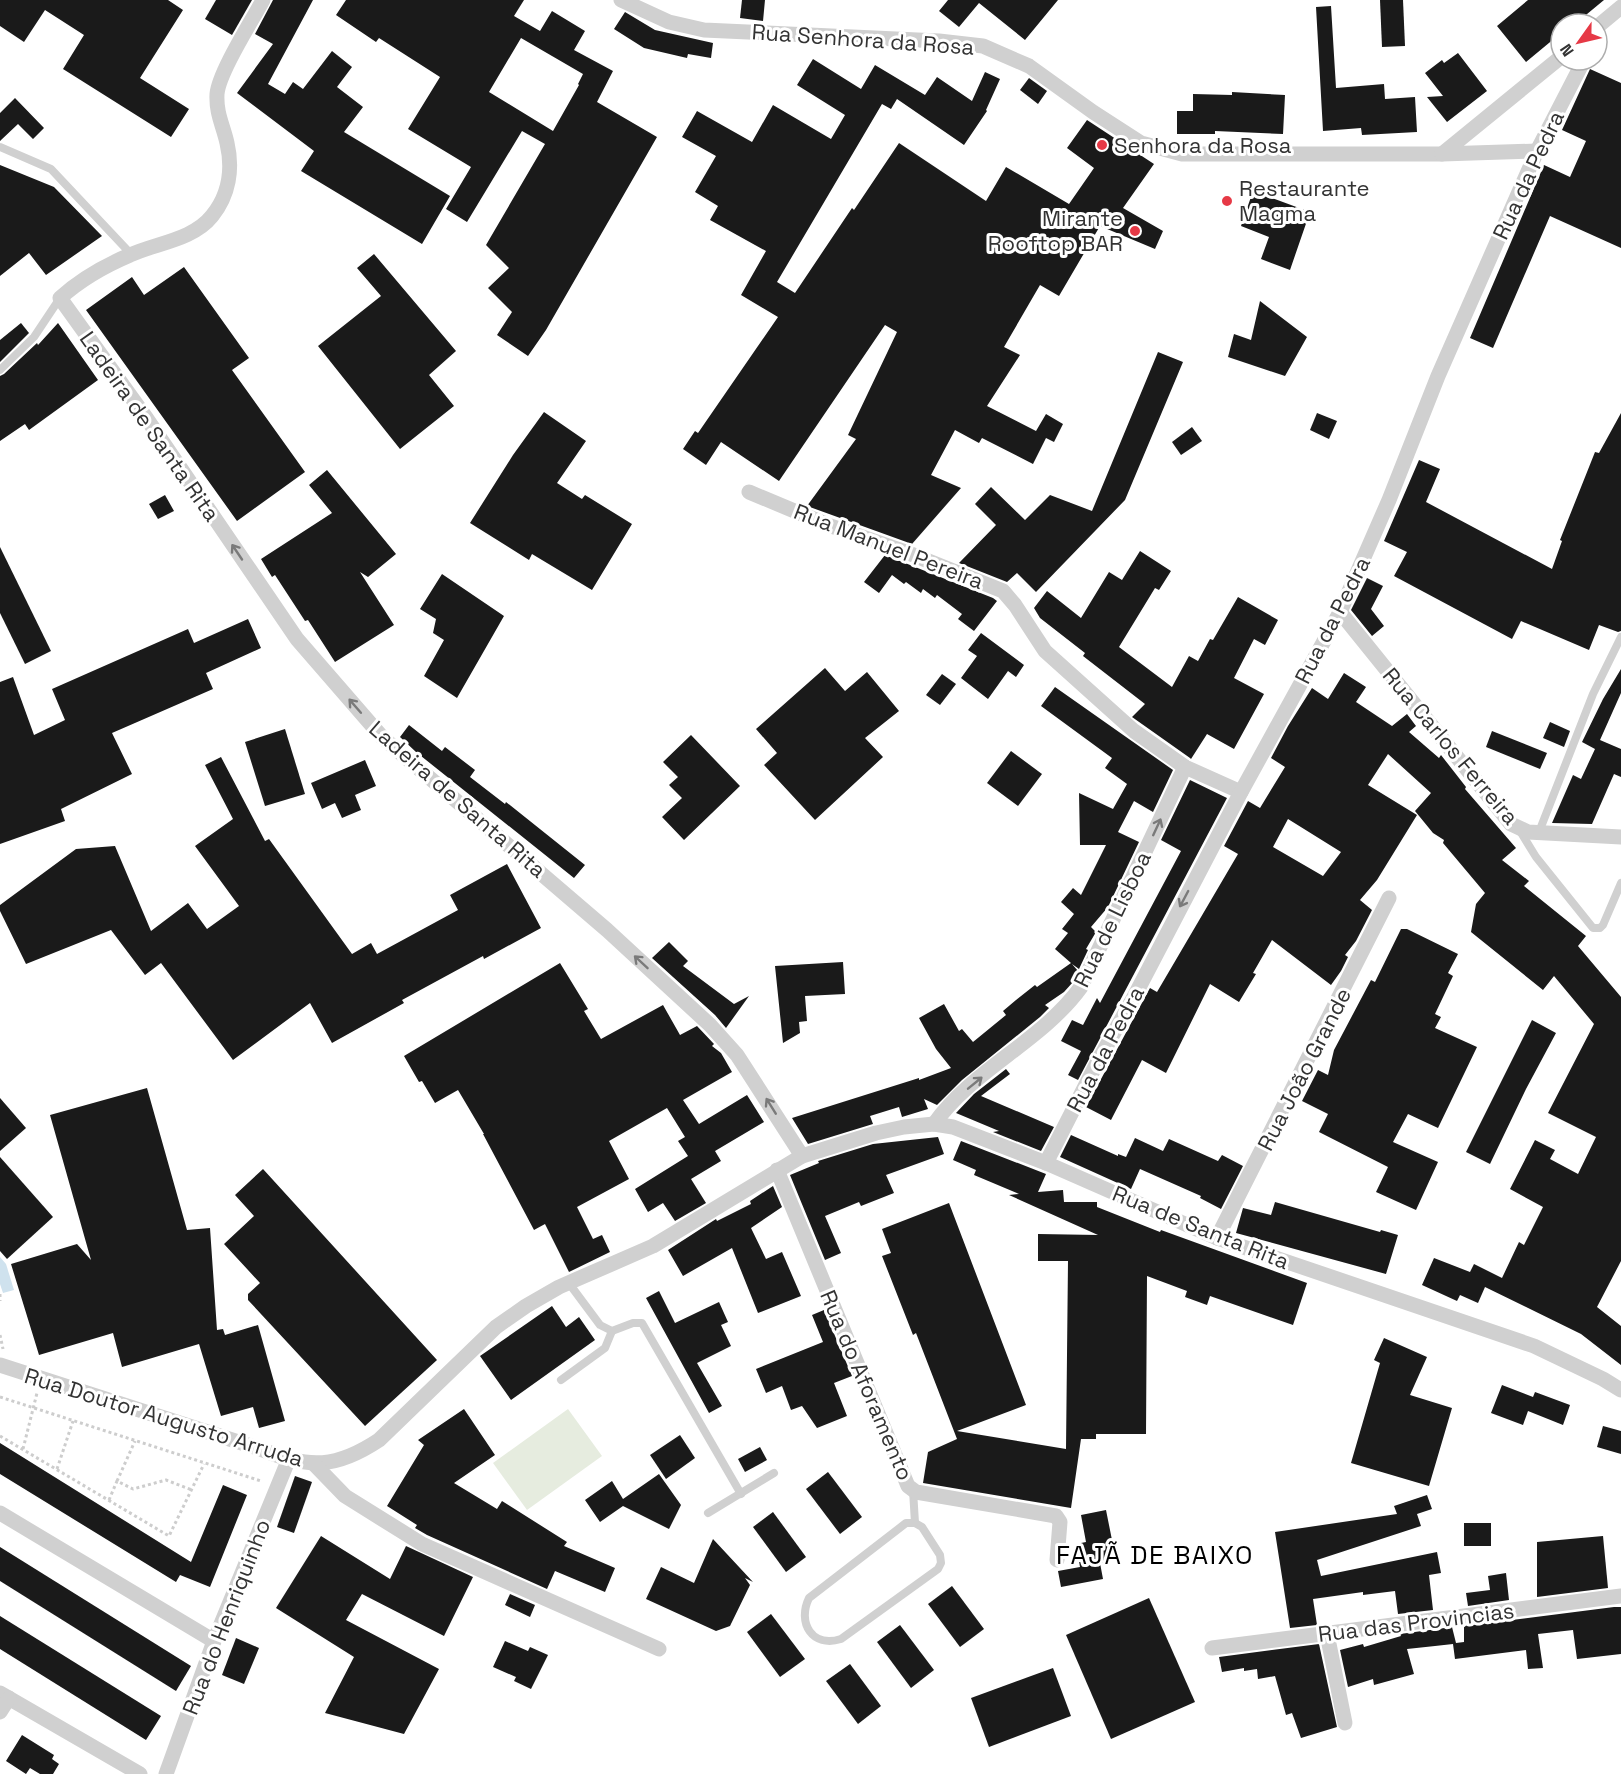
<svg xmlns="http://www.w3.org/2000/svg" width="1621" height="1774" font-family="'Space Grotesk',sans-serif">
  <style>
    .green { fill: #e6ecdf }
    .water { fill: #cfe2ee }
    .building { fill: #1a1a1a; fill-rule: evenodd }
    .lines { fill: none; stroke-linecap: round; stroke-linejoin: round }
    .path { stroke: #cdcdcd; stroke-width: 3; stroke-dasharray: 3 3; stroke-linecap: butt }
    .lane { stroke: #d0d0d0; stroke-width: 8 }
    .street { stroke: #d0d0d0; stroke-width: 15 }
    .oneway { stroke: #7a7a7a }
    .poi-dot { fill: #e63946; stroke: #fff; stroke-width: 2 }
    .labels { text-anchor: middle; dominant-baseline: central; stroke-width: 6; stroke-linejoin: round; paint-order: stroke }
    .street-label { font-size: 22px; fill: #333; stroke: #fff }
    .poi-label { font-size: 22px; fill: #333; stroke: #fff; text-anchor: start }
    .quarter-label { font-size: 26px; letter-spacing: 1.5px; fill: #000; stroke: #fff }
  </style>
  <rect width="100%" height="100%" fill="#fff"/>
  <path class="green" d="M568,1409L602,1456L527,1510L493,1463Z"/>
  <path class="water" d="M0,1257L6,1264L14,1290L3,1293L0,1284Z"/>
  <g class="building">
    <path d="M0,0H168L183,10L140,78L189,109L171,137L63,69L84,35L45,10L24,42L0,26Z"/>
    <path d="M216,0H252L232,35L205,19Z"/>
    <path d="M273,0H313L268,84L285,94L293,82L303,89L332,51L352,67L337,87L363,107L344,132L450,196L422,244L301,171L314,151L237,93L273,44L255,34Z"/>
    <path d="M346,0H524L514,16L540,31L552,11L585,31L574,50L613,71L597,102L657,137L546,330L528,356L497,335L512,312L488,288L509,268L486,245L545,144L522,131L467,222L446,209L471,167L408,129L440,77L379,38L376,42L336,15ZM521,38L583,74L578,84L579,85L553,131L489,92Z"/>
    <path d="M742,0H765L763,21L740,18Z"/>
    <path d="M948,0H1058L1025,40L979,3L959,27L939,11Z"/>
    <path d="M1380,0H1403L1405,46L1382,47Z"/>
    <path d="M1528,0H1604L1575,24H1561V33L1526,62L1497,26Z"/>
    <path d="M1331,6L1336,88L1384,84L1385,99L1415,97L1417,132L1362,135L1361,128L1323,131L1316,7Z"/>
    <path d="M625,12L655,30L713,43L711,58L688,54L687,58L644,48L614,29Z"/>
    <path d="M1458,53L1487,91L1447,122L1427,97L1443,96L1425,73L1442,60L1444,63Z"/>
    <path d="M813,59L861,89L875,65L925,95L937,77L972,101L985,72L1000,79L986,110L987,111L964,145L897,99L891,109L882,104L777,282L795,293L852,208L854,210L899,143L986,201L1006,167L1069,204L1094,168L1067,148L1087,120L1154,164L1123,208L1163,231L1155,249L1100,226L1059,296L1040,285L1004,347L1020,355L987,406L1036,431L1046,414L1063,424L1054,442L1046,438L1033,464L982,438L979,443L955,430L931,475L961,488L912,544L807,506L856,439L848,435L897,332L885,325L779,481L721,442L706,465L683,449L695,431L698,433L778,317L741,295L766,251L710,220L718,206L695,192L716,156L682,137L697,111L752,142L773,105L831,139L845,115L797,85Z"/>
    <path d="M1590,69L1621,83V248L1550,216L1493,348L1470,338L1544,165L1570,177L1586,141L1562,130Z"/>
    <path d="M1029,78L1047,91L1038,104L1020,90Z"/>
    <path d="M1232,92L1285,95L1283,134L1215,131V134H1177V111H1193V94L1232,95Z"/>
    <path d="M15,98L44,128L33,139L18,124L0,141V113Z"/>
    <path d="M0,165L54,187L102,236L46,275L29,253L0,276Z"/>
    <path d="M1253,191L1310,212L1290,270L1261,259L1269,237L1241,226Z"/>
    <path d="M374,254L456,351L429,375L454,406L400,449L318,346L381,296L357,268Z"/>
    <path d="M184,267L249,358L232,370L305,472L237,521L86,310L132,277L144,295Z"/>
    <path d="M1260,301L1307,337L1285,376L1228,357L1234,334L1251,340Z"/>
    <path d="M21,323L29,333L0,362V340Z"/>
    <path d="M58,323L98,380L29,430L25,424L0,441V376L4,374L37,343L38,345Z"/>
    <path d="M1158,352L1183,362L1125,500L1036,592L1017,573L1007,582L959,563L996,525L975,504L991,487L1025,520L1050,495L1092,511Z"/>
    <path d="M544,412L586,441L557,483L582,499L585,495L632,524L592,590L532,554L529,560L470,523L513,455Z"/>
    <path d="M1317,413L1337,421L1329,439L1310,430Z"/>
    <path d="M1621,413V631L1618,632L1599,625L1589,650L1521,621L1512,639L1394,576L1407,552L1384,541L1419,460L1440,469L1426,502L1552,569L1562,541L1560,540L1595,452L1599,453Z"/>
    <path d="M1192,427L1202,441L1181,455L1172,442Z"/>
    <path d="M327,470L396,554L368,577L360,572L394,625L335,662L308,620L305,621L275,575L272,577L261,559L332,513L309,485Z"/>
    <path d="M165,495L174,511L158,519L149,504Z"/>
    <path d="M0,547L51,651L25,664L0,613Z"/>
    <path d="M1140,551L1171,571L1159,590L1155,588L1119,647L1172,687L1189,656L1198,661L1210,639L1213,640L1238,597L1278,620L1265,645L1254,639L1234,678L1264,694L1234,749L1207,734L1191,759L1190,758L1132,717L1145,704L1083,656L1085,653L1040,618L1034,608L1047,591L1081,618L1109,572L1122,580Z"/>
    <path d="M885,555L993,598L997,601L974,631L958,619L962,614L937,595L935,598L923,589L921,593L906,582L904,584L892,575L879,593L864,582Z"/>
    <path d="M442,574L504,616L457,698L424,676L444,640L433,633L436,619L420,609Z"/>
    <path d="M1367,578L1383,586L1371,609L1384,626L1372,636L1351,610Z"/>
    <path d="M248,619L261,648L206,673L213,689L112,733L132,774L61,809L65,821L0,844V682L13,677L34,735L65,720L52,689L188,629L194,643Z"/>
    <path d="M981,633L1024,665L1016,677L1008,671L988,699L961,678L977,656L968,650Z"/>
    <path d="M825,668L845,691L867,672L899,711L865,738L883,757L815,820L764,765L777,753L756,729Z"/>
    <path d="M1621,669V693L1600,740L1621,749V777L1614,774L1592,824L1552,823L1573,775L1581,779L1595,749L1582,742L1603,699Z"/>
    <path d="M1344,673L1366,687L1356,702L1392,726L1407,714L1416,726L1409,732L1439,758L1441,755L1466,787L1465,789L1516,848L1502,860L1529,881L1524,886L1586,936L1578,946L1621,997V1261L1597,1307L1621,1326V1365L1581,1334L1485,1287L1478,1303L1460,1295L1457,1301L1422,1285L1434,1258L1470,1272L1474,1264L1502,1278L1519,1242L1524,1245L1543,1207L1510,1189L1535,1140L1555,1150L1550,1159L1578,1174L1596,1137L1548,1113L1594,1024L1554,976L1543,990L1471,932L1476,904L1485,893L1443,843L1444,840L1433,833L1415,811L1431,793L1388,754L1368,785L1417,815L1377,880L1360,900L1372,910L1356,941L1345,955L1348,957L1341,971L1331,985L1272,940L1253,973L1256,974L1239,1002L1210,984L1166,1073L1142,1060L1111,1120L1086,1107L1150,988L1157,992L1238,854L1224,846L1248,801L1260,808L1285,767L1271,758L1288,726L1312,688L1328,699ZM1288,819L1341,852L1323,876L1273,847Z"/>
    <path d="M942,674L956,684L940,705L926,695Z"/>
    <path d="M1055,687L1173,770L1153,812L1134,801L1118,832L1139,842L1108,907L1091,927L1096,932L1086,949L1088,950L1079,969L1072,964L1078,971L1073,982L1064,992L1045,1005L1049,1008L1040,1017L962,1080L937,1105L924,1099L928,1109L902,1117L899,1107L870,1116L873,1124L808,1144L792,1118L919,1078V1080L951,1068L936,1049L919,1018L944,1004L959,1031L962,1029L973,1042L1006,1015L1003,1011L1016,1000L1035,985L1037,987L1071,963L1055,949L1068,933L1062,929L1074,914L1061,902L1073,888L1081,895L1106,845H1080L1079,793L1113,809L1127,784L1105,768L1112,758L1041,706Z"/>
    <path d="M1550,722L1570,731L1564,747L1543,738Z"/>
    <path d="M409,725L442,751L445,747L475,770L470,777L505,804L506,802L585,865L574,878L416,752L400,737Z"/>
    <path d="M285,729L305,794L265,806L245,742Z"/>
    <path d="M1492,731L1547,753L1540,769L1486,747Z"/>
    <path d="M691,735L740,786L684,840L662,817L682,798L669,785L678,777L663,762Z"/>
    <path d="M1011,751L1042,774L1018,806L987,783Z"/>
    <path d="M221,757L265,841L269,839L352,954L371,943L377,954L458,910L450,895L507,864L541,928L484,959L483,956L402,1000L404,1003L332,1043L310,1003L233,1060L161,963L145,975L111,930L26,964L0,911V905L76,849L115,846L151,931L188,903L207,929L239,906L195,846L233,819L205,765Z"/>
    <path d="M365,760L376,786L355,795L361,810L342,818L335,803L322,809L311,783Z"/>
    <path d="M1190,780L1227,798L1078,1080L1068,1075L1081,1051L1061,1041L1072,1020L1083,1025L1097,998L1100,1003L1181,851L1161,840Z"/>
    <path d="M1401,929H1407L1458,954L1448,973L1453,976L1435,1014L1441,1017L1435,1028L1477,1047L1438,1128L1408,1114L1393,1142L1438,1162L1416,1210L1376,1192L1388,1167L1319,1132L1328,1114L1302,1101L1318,1070L1328,1075L1334,1050L1371,980L1375,982Z"/>
    <path d="M669,942L688,961L683,966L734,1004L749,996L726,1028L715,1015L652,958Z"/>
    <path d="M843,962L845,994L805,996L807,1021L799,1022L800,1033L783,1043L775,966Z"/>
    <path d="M560,963L588,1009L584,1011L601,1039L663,1005L680,1035L697,1026L714,1044L712,1046L721,1053L732,1072L683,1100L699,1124L747,1095L764,1122L715,1151L721,1161L691,1179L706,1203L675,1221L663,1203L648,1212L635,1189L688,1156L678,1141L685,1137L667,1108L609,1141L629,1179L577,1207L593,1239L602,1235L610,1252L569,1272L545,1224L534,1230L483,1134H484L458,1090L435,1103L422,1081L419,1082L404,1056Z"/>
    <path d="M1532,1020L1556,1033L1526,1089L1490,1164L1466,1152Z"/>
    <path d="M1006,1069L1010,1074L981,1096L1054,1127L1041,1151L993,1132L999,1131L956,1113L974,1094Z"/>
    <path d="M147,1088L187,1230L210,1228L217,1330L223,1329L225,1335L258,1325L285,1421L259,1428L253,1407L221,1416L199,1344L122,1367L113,1333L39,1355L11,1264L77,1244L91,1260L50,1115Z"/>
    <path d="M0,1098L26,1128L0,1151Z"/>
    <path d="M1071,1135L1118,1156V1154L1126,1157L1135,1138L1163,1151L1169,1139L1218,1161L1222,1155L1243,1166L1221,1209L1200,1198L1201,1196L1140,1169L1131,1189L1060,1157Z"/>
    <path d="M938,1137L944,1154L886,1175L894,1193L861,1206L859,1202L825,1216L841,1253L825,1260L790,1175L819,1163L818,1161L873,1144Z"/>
    <path d="M961,1141L1046,1174L1038,1192L1063,1190L1064,1202H1097V1207L1160,1232L1161,1230L1307,1283L1293,1325L1210,1296L1207,1305L1185,1297L1187,1291L1147,1276L1146,1434H1096V1439H1081L1071,1508L923,1483L928,1452L957,1439L916,1333L913,1335L882,1256L891,1253L882,1229L949,1203L1026,1405L957,1431L1066,1449L1068,1261H1038V1234L1098,1235L1009,1195L1019,1194L974,1175L976,1170L953,1160Z"/>
    <path d="M0,1157L53,1217L7,1259L0,1251Z"/>
    <path d="M263,1169L437,1360L365,1426L248,1300V1294L260,1283L224,1244L254,1216L235,1195Z"/>
    <path d="M773,1186L782,1207L751,1228L766,1259L782,1252L801,1296L758,1313L732,1248L683,1276L668,1250L716,1219L717,1221L751,1204L750,1201Z"/>
    <path d="M1275,1202L1380,1232L1381,1230L1398,1235L1386,1274L1236,1233L1243,1208L1271,1215Z"/>
    <path d="M659,1291L675,1323L719,1302L728,1322L721,1325L731,1346L697,1363L722,1406L709,1413L646,1298Z"/>
    <path d="M552,1306L566,1327L579,1317L595,1340L511,1400L480,1356Z"/>
    <path d="M824,1310L852,1376L834,1383L847,1416L817,1428L802,1406L791,1410L782,1386L766,1393L756,1369L823,1342L812,1315Z"/>
    <path d="M1384,1338L1427,1357L1410,1395L1452,1408L1429,1486L1351,1463L1380,1363L1374,1360Z"/>
    <path d="M1502,1385L1533,1397L1535,1392L1570,1405L1563,1425L1528,1411L1523,1425L1491,1413Z"/>
    <path d="M464,1409L495,1455L454,1483L497,1509L502,1501L567,1542L564,1546L615,1568L605,1592L555,1571L547,1589L427,1535L415,1528L417,1525L387,1506L424,1445L418,1440Z"/>
    <path d="M1603,1426L1621,1431V1454L1597,1447Z"/>
    <path d="M680,1435L695,1458L666,1479L650,1455Z"/>
    <path d="M0,1443L191,1562L223,1485L247,1495L210,1587L180,1575L176,1582L0,1474Z"/>
    <path d="M760,1447L767,1460L745,1472L738,1459Z"/>
    <path d="M828,1472L862,1517L840,1534L806,1489Z"/>
    <path d="M659,1474L681,1505L669,1529L623,1506L600,1522L585,1500L612,1481L623,1499Z"/>
    <path d="M295,1476L312,1482L294,1533L277,1527Z"/>
    <path d="M1427,1495L1432,1509L1417,1514L1421,1526L1317,1560L1321,1576L1437,1552L1441,1573L1429,1575L1433,1610L1398,1614L1395,1591L1363,1595V1592L1313,1599L1317,1625L1290,1628L1275,1532L1397,1514L1394,1506Z"/>
    <path d="M1106,1510L1116,1560L1100,1563L1103,1579L1061,1587L1058,1571L1080,1567L1076,1544L1086,1542L1081,1515Z"/>
    <path d="M773,1512L806,1557L786,1572L753,1527Z"/>
    <rect x="1464" y="1523" width="27" height="23"/>
    <path d="M321,1536L390,1579L406,1546L473,1577L444,1636L362,1594L346,1620L439,1669L404,1734L325,1713L354,1657L276,1608Z"/>
    <path d="M1603,1536L1608,1588L1537,1597V1542Z"/>
    <path d="M713,1539L753,1582L745,1578L750,1585L730,1626L716,1631L646,1599L661,1567L694,1583Z"/>
    <path d="M0,1547L191,1666L176,1691L0,1581Z"/>
    <path d="M1506,1573L1509,1600L1468,1606L1466,1593L1490,1590L1488,1576Z"/>
    <path d="M952,1586L984,1629L960,1647L928,1604Z"/>
    <path d="M510,1594L535,1605L530,1617L505,1605Z"/>
    <path d="M1149,1598L1195,1702L1111,1739L1066,1635Z"/>
    <path d="M1614,1607H1621V1654L1577,1659L1573,1630L1538,1634L1543,1668L1528,1669L1526,1650L1455,1659L1453,1644L1435,1646L1407,1649L1414,1674L1374,1685L1373,1679L1348,1687L1340,1650L1363,1644L1364,1647L1401,1636L1400,1634L1452,1627L1456,1643L1464,1642V1626Z"/>
    <path d="M771,1614L805,1659L780,1677L747,1632Z"/>
    <path d="M0,1616L161,1716L146,1740L0,1649Z"/>
    <path d="M900,1625L934,1670L911,1688L877,1642Z"/>
    <path d="M236,1638L259,1648L244,1684L222,1675Z"/>
    <path d="M505,1641L528,1651L530,1647L548,1655L531,1689L514,1681L516,1677L493,1667Z"/>
    <path d="M1319,1644L1337,1727L1301,1738L1292,1713L1286,1715L1275,1676L1258,1679L1257,1669L1244,1671V1668L1222,1672L1219,1657Z"/>
    <path d="M850,1664L881,1706L858,1724L826,1681Z"/>
    <path d="M1053,1668L1071,1716L989,1747L971,1698Z"/>
    <path d="M22,1735L54,1755L52,1759L59,1764L53,1774H40L30,1768L26,1774L6,1761Z"/>
  </g>
  <g class="lines">
    <g class="path">
      <path d="M0,1294V1301"/>
      <path d="M0,1335L3,1349"/>
      <path d="M0,1397L261,1481"/>
      <path d="M0,1436L169,1536L204,1464"/>
      <path d="M23,1449L37,1393"/>
      <path d="M57,1469L73,1421"/>
      <path d="M117,1481L135,1441"/>
      <path d="M109,1500L117,1481L133,1489L166,1480L192,1490"/>
    </g>
    <g class="lane">
      <path d="M0,147L51,169L131,254"/>
      <path d="M0,370L34,337L60,298"/>
      <path d="M1520,831L1536,857L1593,928H1600L1603,925L1621,883"/>
      <path d="M1539,832L1593,694L1621,637"/>
      <path d="M568,1282L600,1325L612,1331L633,1323H642L741,1494"/>
      <path d="M561,1380L605,1348L612,1331"/>
      <path d="M913,1490L915,1523"/>
      <path d="M708,1513L774,1473"/>
      <path d="M906,1523H915L922,1527L940,1555L941,1563L938,1569L841,1639C812,1648 797,1623 809,1598Z"/>
    </g>
    <g class="street">
      <path d="M263,0C252,21 219,72 217,94C216,114 223,125 227,143C233,169 229,195 212,216C193,240 156,243 130,255C104,266 81,279 60,298L147,419L297,639L382,737L607,930L710,1025L737,1055L802,1156"/>
      <path d="M621,0L669,22L704,30L939,41L983,46L1029,66L1093,112L1141,143L1182,154H1442"/>
      <path d="M1597,27L1621,7"/>
      <path d="M1537,151L1442,154L1561,57"/>
      <path d="M749,492L828,525L906,552L1003,591L1015,605L1045,651L1134,731L1185,767L1241,792"/>
      <path d="M1340,612L1511,824L1528,832L1621,837"/>
      <path d="M934,1124C973,1069 1041,1042 1081,987L1185,767"/>
      <path d="M1046,1163L1098,1061L1134,997L1241,792L1340,612L1389,500L1438,376L1537,151L1584,60"/>
      <path d="M777,1170L908,1486L916,1492L1056,1516L1060,1522L1057,1560"/>
      <path d="M1217,1238L1389,898"/>
      <path d="M0,1365L263,1450C309,1469 337,1468 379,1440L496,1327L526,1306L559,1287L653,1246L802,1156L876,1133L904,1127L934,1124L953,1127L1046,1163L1217,1238L1534,1346L1603,1379L1621,1390"/>
      <path d="M314,1464L345,1496L422,1544L659,1649"/>
      <path d="M0,1513L214,1641"/>
      <path d="M1327,1634L1345,1723"/>
      <path d="M1212,1648L1621,1596"/>
      <path d="M0,1693L140,1774"/>
      <path d="M0,1712L9,1698"/>
      <path d="M166,1774L214,1641L288,1461"/>
    </g>
  </g>
  <defs><path id="oneway-shaft" d="M-6 0H5M1.5-3L5.5 0L1.5 3" fill="none" stroke-width="1.6" stroke-linecap="round" stroke-linejoin="round" transform="scale(1.5)"/></defs>
  <g class="oneway">
    <use href="#oneway-shaft" transform="translate(237 552) rotate(-124)"/>
    <use href="#oneway-shaft" transform="translate(355 706) rotate(-131)"/>
    <use href="#oneway-shaft" transform="translate(1157 827) rotate(-65)"/>
    <use href="#oneway-shaft" transform="translate(1184 899) rotate(118)"/>
    <use href="#oneway-shaft" transform="translate(641 962) rotate(-137)"/>
    <use href="#oneway-shaft" transform="translate(975 1083) rotate(-39)"/>
    <use href="#oneway-shaft" transform="translate(771 1106) rotate(-122)"/>
  </g>
  <g class="poi-dot">
    <circle cx="1102" cy="145" r="6"/>
    <circle cx="1227" cy="201" r="6"/>
    <circle cx="1135" cy="231" r="6"/>
  </g>
  <g class="labels">
    <g class="street-label">
      <text transform="translate(863 39) rotate(4)">Rua Senhora da Rosa</text>
      <text transform="translate(1528 175) rotate(-65)">Rua da Pedra</text>
      <text transform="translate(150 426) rotate(55)">Ladeira de Santa Rita</text>
      <text transform="translate(889 546) rotate(21)">Rua Manuel Pereira</text>
      <text transform="translate(1332 620) rotate(-63)">Rua da Pedra</text>
      <text transform="translate(1451 746) rotate(50)">Rua Carlos Ferreira</text>
      <text transform="translate(458 799) rotate(41)">Ladeira de Santa Rita</text>
      <text transform="translate(1112 919) rotate(-64)">Rua de Lisboa</text>
      <text transform="translate(1105 1049) rotate(-62)">Rua da Pedra</text>
      <text transform="translate(1304 1069) rotate(-63)">Rua João Grande</text>
      <text transform="translate(1201 1227) rotate(22)">Rua de Santa Rita</text>
      <text transform="translate(867 1385) rotate(67)">Rua do Aforamento</text>
      <text transform="translate(164 1417) rotate(17)">Rua Doutor Augusto Arruda</text>
      <text transform="translate(226 1617) rotate(-69)">Rua do Henriquinho</text>
      <text transform="translate(1416 1622) rotate(-7)">Rua das Provincias</text>
    </g>
    <g class="poi-label">
      <text x="1114" y="145">Senhora da Rosa</text>
      <text x="1239" y="188">Restaurante<tspan x="1239" dy="25">Magma</tspan></text>
      <text x="1123" y="218" text-anchor="end">Mirante<tspan x="1123" dy="25">Rooftop BAR</tspan></text>
    </g>
    <g class="quarter-label">
      <text x="1155" y="1555">FAJÃ DE BAIXO</text>
    </g>
  </g>
  <g transform="translate(1579 42) rotate(236)"><circle r="28" fill="#ffffff" stroke="#adadad" stroke-width="1.5"/>
  <path d="M0-4.5L10 22L0 15L-10 22Z" fill="#e63946"/>
  <text y="-9" font-size="16" font-weight="bold" text-anchor="middle" fill="#333333">N</text>
  </g>
</svg>
